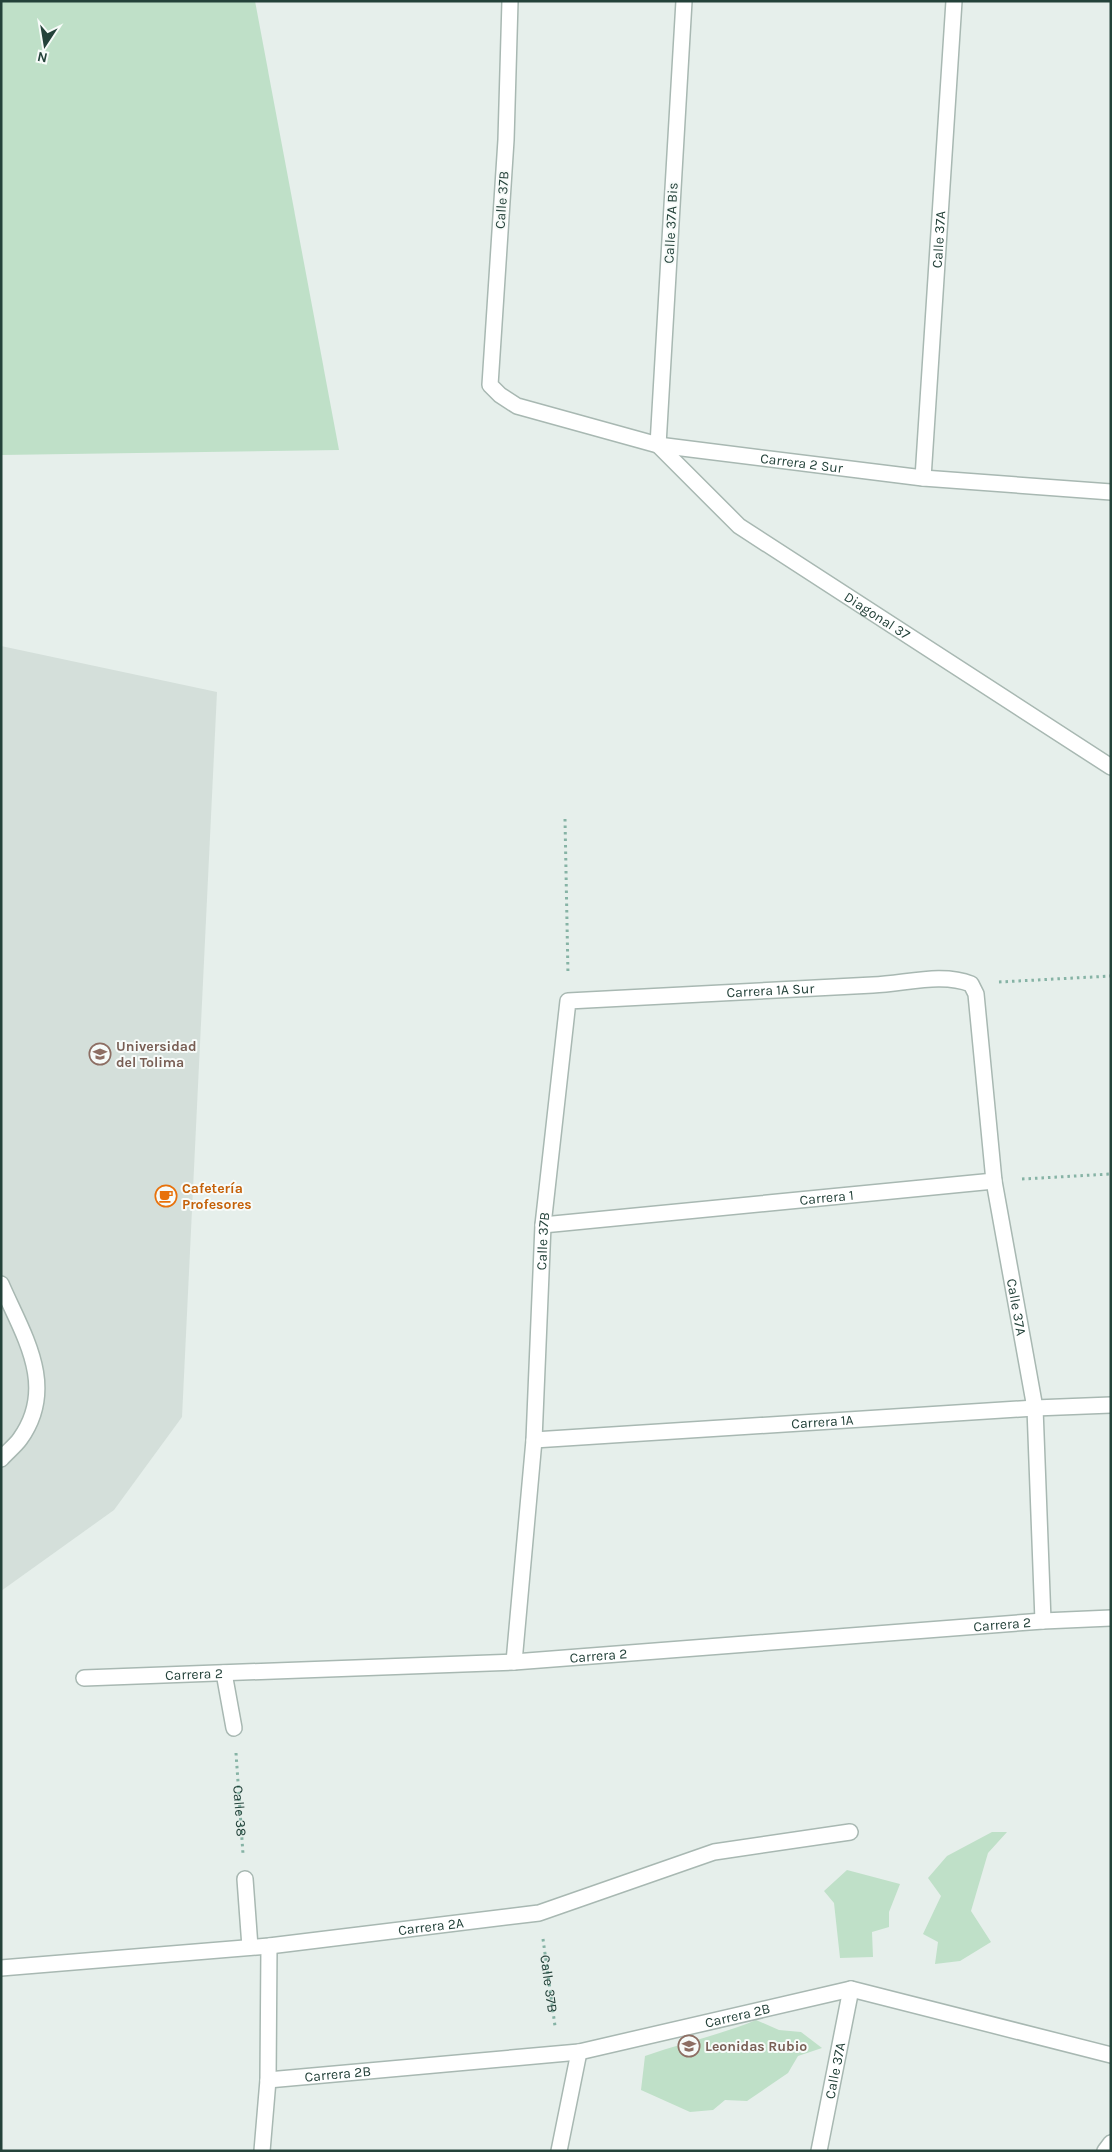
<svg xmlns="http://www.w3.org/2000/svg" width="1112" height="2152" font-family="Karla,sans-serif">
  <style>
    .built { fill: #d4dfda }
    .green { fill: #bfe0c8 }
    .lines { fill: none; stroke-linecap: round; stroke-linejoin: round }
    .minor-casing { stroke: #a8b8b2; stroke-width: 18 }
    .path { stroke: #86b3a5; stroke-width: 3; stroke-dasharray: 2.5 4; stroke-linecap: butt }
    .minor { stroke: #fff; stroke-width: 15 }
    .labels { text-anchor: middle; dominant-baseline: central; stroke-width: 4; stroke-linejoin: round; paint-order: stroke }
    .street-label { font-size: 14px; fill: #24423a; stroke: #f7fbf9 }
    .education-label { font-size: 14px; font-weight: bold; fill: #785e54; stroke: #f7fbf9; text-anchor: start }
    .food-label { font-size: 14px; font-weight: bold; fill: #c56008; stroke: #f7fbf9; text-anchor: start }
  </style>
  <rect width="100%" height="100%" fill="#e6efeb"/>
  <path class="built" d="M1,646L217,692L182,1417L114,1510L1,1591Z"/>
  <g class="green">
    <path d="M1,1H255L339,450L1,455Z"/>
    <path d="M992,1832H1007L988,1853L971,1911L991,1942L960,1961L935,1964L938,1942L923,1934L941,1896L928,1878L947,1856Z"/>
    <path d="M847,1870L900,1884L889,1912V1927L872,1932L873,1957L840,1958L834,1903L824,1891Z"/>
    <path d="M756,2020L779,2030L801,2032L822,2048L798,2056L788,2073L747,2101L725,2100L713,2110L690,2112L641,2090L645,2056C682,2043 720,2035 756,2020Z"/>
  </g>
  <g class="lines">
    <g class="minor-casing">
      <g id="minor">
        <path id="s3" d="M510,1L506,140L490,385L500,395L517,406L658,445L923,478L1111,492"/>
        <path id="s4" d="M684,1L658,445L739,526L1111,767"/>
        <path id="s5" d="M923,478L954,1"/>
        <path id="s6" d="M543,1225L994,1181"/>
        <path d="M1,1284C23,1335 58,1386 20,1439C15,1446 7,1452 1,1459"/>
        <path id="s7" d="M534,1440L1035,1408L1111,1405"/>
        <path id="s8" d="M514,1662L534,1440L543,1225L568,1001C670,995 772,990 873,985C905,984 941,972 971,984L976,994L994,1181L1035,1408L1043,1621"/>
        <path d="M224,1673L234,1728"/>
        <path id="s9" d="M84,1678L514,1662L1043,1621L1111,1618"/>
        <path d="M245,1879L250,1947"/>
        <path id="s10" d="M1,1968L269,1946L539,1913L714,1852L850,1832"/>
        <path id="s11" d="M268,2080L579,2052L851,1989L1111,2055"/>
        <path d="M262,2151L268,2080L269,1946"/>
        <path d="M559,2151L579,2052"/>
        <path id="s12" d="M819,2151L851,1989"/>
        <path d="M1105,2151L1111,2143"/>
      </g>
    </g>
    <g class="path">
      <path d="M565,819L568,975"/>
      <path d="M999,982L1111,976"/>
      <path d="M1022,1179L1111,1174"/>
      <path id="s1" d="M236,1753L243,1854"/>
      <path id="s2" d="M543,1939L555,2026"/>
    </g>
    <use href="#minor" class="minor"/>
  </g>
  <defs>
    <g id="university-ring" transform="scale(1.125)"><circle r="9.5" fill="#f7fbf9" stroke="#8d6e63" stroke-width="1.5"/><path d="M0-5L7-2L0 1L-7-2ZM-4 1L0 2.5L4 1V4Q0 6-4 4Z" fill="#8d6e63"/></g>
    <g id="cafe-ring" transform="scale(1.125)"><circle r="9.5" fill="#f7fbf9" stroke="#e8710a" stroke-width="1.5"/><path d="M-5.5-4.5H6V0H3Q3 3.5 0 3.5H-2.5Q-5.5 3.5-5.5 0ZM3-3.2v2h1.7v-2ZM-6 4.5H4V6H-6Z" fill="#e8710a"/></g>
    <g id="school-ring" transform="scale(1.125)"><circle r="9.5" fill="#f7fbf9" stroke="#8d6e63" stroke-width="1.5"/><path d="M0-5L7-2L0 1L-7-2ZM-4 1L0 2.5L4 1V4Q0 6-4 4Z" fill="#8d6e63"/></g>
  </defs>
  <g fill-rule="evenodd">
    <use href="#university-ring" x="100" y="1054"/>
    <use href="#cafe-ring" x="166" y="1196"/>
    <use href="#school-ring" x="689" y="2046"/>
  </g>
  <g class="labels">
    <g class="street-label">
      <text transform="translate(502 200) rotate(-86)">Calle 37B</text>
      <text transform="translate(671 223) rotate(-87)">Calle 37A Bis</text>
      <text stroke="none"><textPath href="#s5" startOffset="239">Calle 37A</textPath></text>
      <text stroke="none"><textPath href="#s3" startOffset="710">Carrera 2 Sur</textPath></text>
      <text stroke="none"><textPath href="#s4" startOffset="724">Diagonal 37</textPath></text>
      <text stroke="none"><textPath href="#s8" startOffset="866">Carrera 1A Sur</textPath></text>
      <text stroke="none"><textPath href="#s6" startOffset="285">Carrera 1</textPath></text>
      <text stroke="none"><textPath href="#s8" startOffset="422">Calle 37B</textPath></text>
      <text stroke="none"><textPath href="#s8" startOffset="1395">Calle 37A</textPath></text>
      <text stroke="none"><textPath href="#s7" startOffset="289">Carrera 1A</textPath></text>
      <text stroke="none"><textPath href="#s9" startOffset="920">Carrera 2</textPath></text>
      <text stroke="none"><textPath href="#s9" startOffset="515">Carrera 2</textPath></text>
      <text stroke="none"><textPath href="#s9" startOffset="110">Carrera 2</textPath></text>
      <text stroke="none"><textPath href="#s1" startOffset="58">Calle 38</textPath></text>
      <text stroke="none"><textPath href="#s10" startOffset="432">Carrera 2A</textPath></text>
      <text stroke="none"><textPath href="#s2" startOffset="45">Calle 37B</textPath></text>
      <text stroke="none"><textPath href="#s11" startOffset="475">Carrera 2B</textPath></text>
      <text stroke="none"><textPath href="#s12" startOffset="82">Calle 37A</textPath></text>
      <text stroke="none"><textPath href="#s11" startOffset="70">Carrera 2B</textPath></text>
    </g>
    <g class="education-label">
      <text x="116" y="1046">Universidad<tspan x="116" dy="16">del Tolima</tspan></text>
      <text x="705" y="2046">Leonidas Rubio</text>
    </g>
    <g class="food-label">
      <text x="182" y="1188">Cafetería<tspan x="182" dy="16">Profesores</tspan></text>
    </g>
  </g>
  <rect width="1112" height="2152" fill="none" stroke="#24423a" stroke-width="5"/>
  <g transform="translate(45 45) rotate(192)" stroke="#f7fbf9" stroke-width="4" paint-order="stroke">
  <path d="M0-4L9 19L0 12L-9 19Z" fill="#24423a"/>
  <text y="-8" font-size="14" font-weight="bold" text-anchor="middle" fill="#24423a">N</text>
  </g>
</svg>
